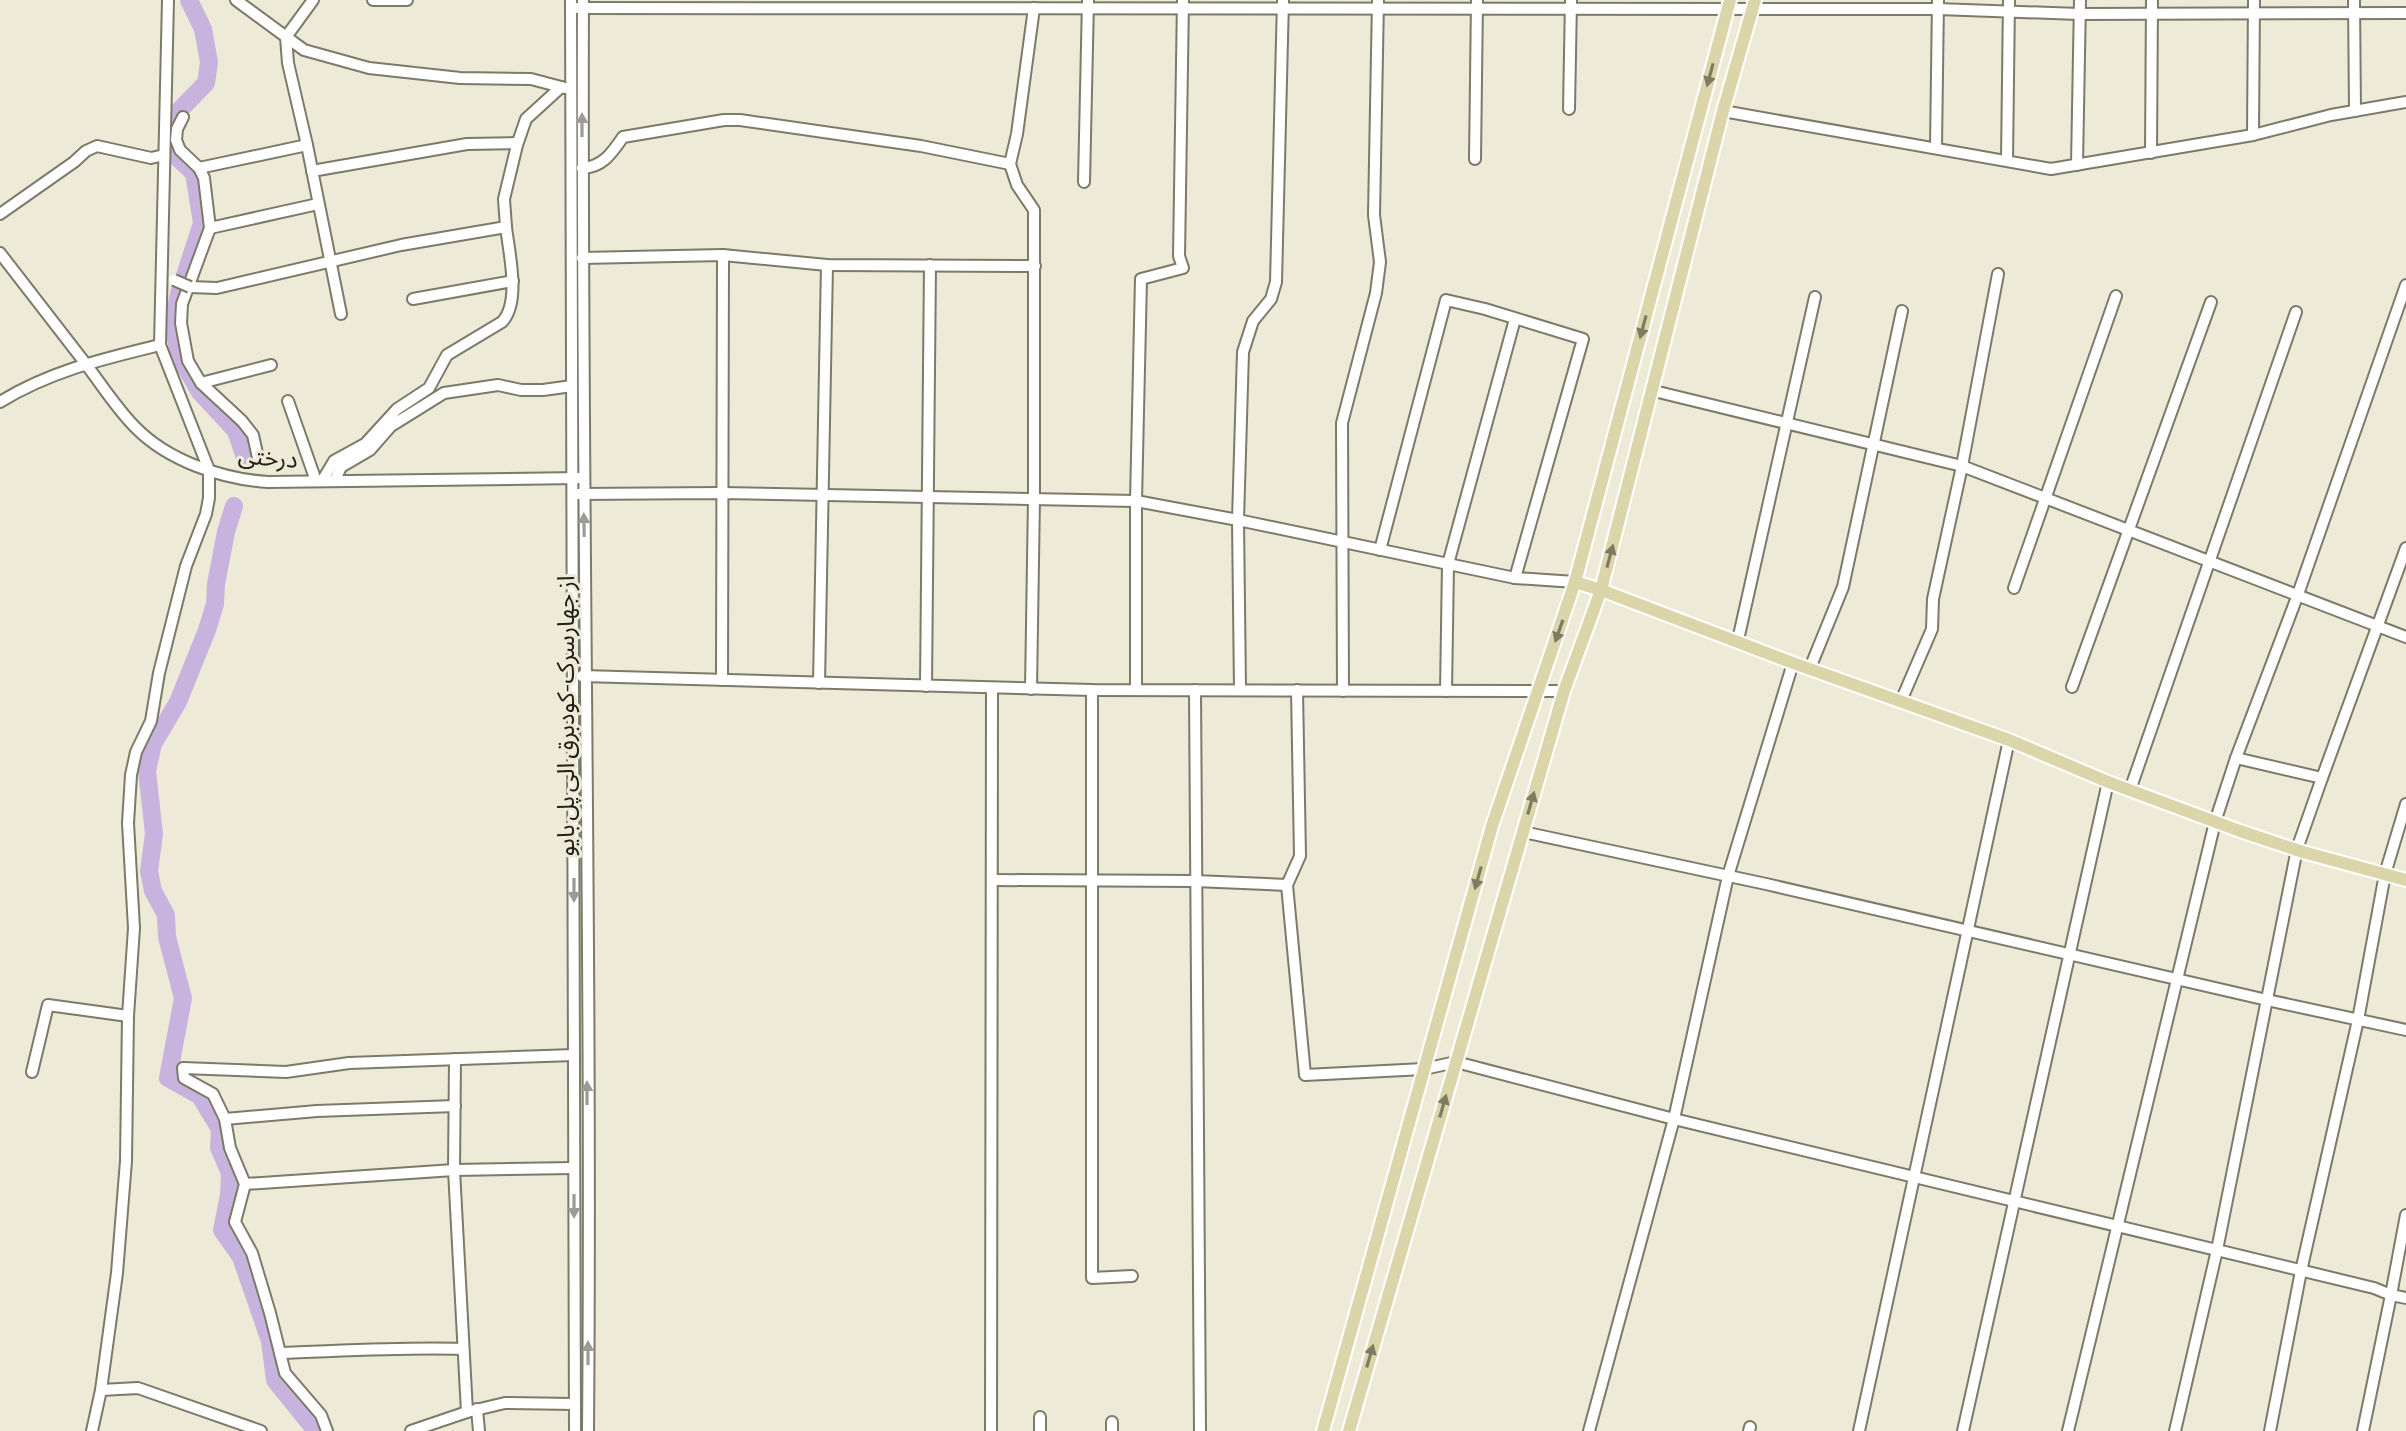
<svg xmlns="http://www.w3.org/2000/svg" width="2406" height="1431" font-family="'Sofia Sans Condensed','Noto Sans Arabic',sans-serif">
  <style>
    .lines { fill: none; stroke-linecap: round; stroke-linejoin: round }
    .river { stroke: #c8b3df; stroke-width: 18 }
    .minor-casing { stroke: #7c7a68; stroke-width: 14 }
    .major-casing { stroke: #fff; stroke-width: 16 }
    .minor { stroke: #fff; stroke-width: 10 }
    .major { stroke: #dbd6aa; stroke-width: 12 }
    .minor-bridge-casing { stroke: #7c7a68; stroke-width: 14; stroke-linecap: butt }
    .minor-bridge { stroke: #fff; stroke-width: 10 }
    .oneway { fill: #7e7b62 }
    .oneway2 { fill: #9b9b98 }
    .labels { text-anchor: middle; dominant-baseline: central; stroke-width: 6; stroke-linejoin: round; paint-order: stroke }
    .street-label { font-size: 24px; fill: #202019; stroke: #edebd7 }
  </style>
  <rect width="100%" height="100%" fill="#edebd7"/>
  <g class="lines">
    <g class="river">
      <path d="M189,0L203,29L209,62L206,83L173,117L169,150L194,173L202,223L179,294L173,321L179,356L200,392L236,431L247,463"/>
      <path d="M234,506L226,532L216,584L215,604L207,630L178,702L153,744L147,771L154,834L149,871L153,891L166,915L167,937L183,998L168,1078L200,1096L220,1129L219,1148L230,1173L229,1195L222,1230L241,1257L270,1341L275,1380L316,1431"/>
    </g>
    <g class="minor-casing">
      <g id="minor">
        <path d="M236,0L304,50L369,68L460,78L531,79L565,88"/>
        <path d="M313,0L286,37L288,63L307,145L341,314"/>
        <path d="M373,0H407"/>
        <path d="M571,0L575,1431"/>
        <path d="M583,0C581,477 592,954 588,1431"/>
        <path d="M2354,0L2355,111"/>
        <path d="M571,8L1938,9L2079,14L2406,13"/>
        <path d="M1569,109L1571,0"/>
        <path d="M1723,111L2051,169L2253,135L2331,115L2406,102"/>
        <path d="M183,117L177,129L176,140L180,150L199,168L204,178L210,228L182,304L181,323L188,361L201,383L242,421L253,435L258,458"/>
        <path d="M2253,135L2254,0"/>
        <path d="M1936,147L1938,0"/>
        <path d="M2151,153L2152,0"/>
        <path d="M1475,159L1477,0"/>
        <path d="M2007,160L2009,0"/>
        <path d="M2077,165L2080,0"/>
        <path d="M199,168L307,145"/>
        <path d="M582,168C603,167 612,153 623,137L724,120H740L921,146L1010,164"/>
        <path d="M312,171L467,144L517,143"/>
        <path d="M1084,182L1088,0"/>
        <path d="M0,214L74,162L86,151L97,146L151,158L164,155"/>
        <path d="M210,228L318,204"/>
        <path d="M0,253C27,288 55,324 82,359C100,382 115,407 135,427C168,461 222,479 268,482L579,478"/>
        <path d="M582,258L723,255L827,265L1035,266"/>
        <path d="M190,287L217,288L401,245L506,227L504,199L517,145L526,119L561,87"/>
        <path d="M413,299L513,281"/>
        <path d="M201,383L271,365"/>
        <path d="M1654,391L1962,466L2406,637"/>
        <path d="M288,401L316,481"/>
        <path d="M0,402C50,371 103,359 160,345"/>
        <path d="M335,480L341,467L370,450L391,426L444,393L498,385L521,390H543L572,386"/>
        <path d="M322,481L334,461L365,444L397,409L429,388L447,355L502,322C521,302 509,253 506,227"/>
        <path d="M577,494L722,493L1136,501L1238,520L1515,578L1575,582"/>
        <path d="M1380,550L1446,300L1485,309L1583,339L1515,578"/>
        <path d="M2014,588L2116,296"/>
        <path d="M1738,640L1815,297"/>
        <path d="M1810,668L1843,587L1902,311"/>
        <path d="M582,676L1092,690L1564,691"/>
        <path d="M722,680L723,255"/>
        <path d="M819,683L827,265"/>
        <path d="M926,686L930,265"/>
        <path d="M2072,687L2211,302"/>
        <path d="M1031,689L1034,498V210L1017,185L1010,164L1017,134L1034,8"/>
        <path d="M1092,690V1278L1132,1276"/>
        <path d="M1136,690V501L1141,279L1183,268L1179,256L1183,0"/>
        <path d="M1195,690L1200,1431"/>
        <path d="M1240,690L1238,520L1243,352L1253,321L1271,299L1276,282L1283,0"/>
        <path d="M1297,690L1300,856L1287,885L1305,1075L1424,1069L1456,1062L1674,1119L2374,1288L2391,1295L2406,1215"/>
        <path d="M1343,691L1342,423L1376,293L1380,262L1374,215L1378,0"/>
        <path d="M1446,691L1448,564L1515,319"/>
        <path d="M1901,701L1932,629L1933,599L1962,466L1998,274"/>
        <path d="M2236,758L2297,597L2406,285"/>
        <path d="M2322,778L2406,548"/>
        <path d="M2130,790L2296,312"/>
        <path d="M1523,832L1766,884L2267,1000L2406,1030"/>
        <path d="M992,880L1195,881L1287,885"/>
        <path d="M455,1059L454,1170L467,1412"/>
        <path d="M32,1072L48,1005L128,1016"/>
        <path d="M225,1119L317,1111L455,1106"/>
        <path d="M245,1184L454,1170L574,1168"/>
        <path d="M280,1353C341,1351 401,1347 462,1349"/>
        <path d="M101,1390L138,1388L261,1431"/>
        <path d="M477,1409L479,1431"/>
        <path d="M1040,1417V1431"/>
        <path d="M1112,1422V1431"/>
        <path d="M92,1431L101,1390L117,1273L126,1161L128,1016L134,928L128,823L131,775L136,752L151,721L159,673L186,566L206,514L209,498V470L160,345L168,0"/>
        <path d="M327,1431L321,1415L285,1373L270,1313L252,1253L235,1222L245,1184L230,1148L225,1119L213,1094L184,1078L183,1068L286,1072L349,1063L574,1055"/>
        <path d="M411,1431L467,1412L505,1403L575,1404"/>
        <path d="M991,1431L992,688"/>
        <path d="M1589,1431L1674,1119L1728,876L1793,663"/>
        <path d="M1749,1431L1750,1427"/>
        <path d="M1859,1431L2009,740"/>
        <path d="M1963,1431L2108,782"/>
        <path d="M2068,1431L2215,822L2236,758L2322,778L2297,849L2217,1250L2175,1431"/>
        <path d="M2270,1431L2301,1271L2358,1020L2385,874L2406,804"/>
        <path d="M2363,1431L2391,1295L2406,1298"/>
      </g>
    </g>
    <g class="major-casing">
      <g id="major">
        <path d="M1575,582L1601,590L1793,663L2009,740L2108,782L2240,831L2303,852L2406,880"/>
        <path d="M1323,1431L1492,826L1575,582L1730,0"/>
        <path d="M1349,1431L1564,691L1601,590L1723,111L1755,0"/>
      </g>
    </g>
    <use href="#minor" class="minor"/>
    <use href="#major" class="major"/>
    <g class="minor-bridge-casing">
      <path id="minor-bridge" d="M174,280L190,287"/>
    </g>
    <use href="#minor-bridge" class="minor-bridge"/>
  </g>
  <defs><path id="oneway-solid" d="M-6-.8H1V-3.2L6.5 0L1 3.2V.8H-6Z" transform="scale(2)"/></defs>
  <g class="oneway">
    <use href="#oneway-solid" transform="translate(1710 75) rotate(105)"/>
    <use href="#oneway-solid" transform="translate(1643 327) rotate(105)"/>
    <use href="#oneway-solid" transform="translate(1610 556) rotate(-75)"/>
    <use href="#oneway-solid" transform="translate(1559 631) rotate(109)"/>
    <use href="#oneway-solid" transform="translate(1531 803) rotate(-74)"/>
    <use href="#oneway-solid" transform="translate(1478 878) rotate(106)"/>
    <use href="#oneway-solid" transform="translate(1443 1106) rotate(-74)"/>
    <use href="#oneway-solid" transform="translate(1370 1356) rotate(-74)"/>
  </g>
  <g class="oneway2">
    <use href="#oneway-solid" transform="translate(582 125) rotate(-90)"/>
    <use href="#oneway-solid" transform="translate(584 525) rotate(-91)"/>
    <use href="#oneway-solid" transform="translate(574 890) rotate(90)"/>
    <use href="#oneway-solid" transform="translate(587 1093) rotate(-90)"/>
    <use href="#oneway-solid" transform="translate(574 1206) rotate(90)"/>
    <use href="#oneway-solid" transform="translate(588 1353) rotate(-90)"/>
  </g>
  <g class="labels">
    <g class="street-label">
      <text transform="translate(268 458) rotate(5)">درختی</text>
      <text transform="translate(566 716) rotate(-90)">از جهارسرک-کودبرق الی پل بایو</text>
    </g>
  </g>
</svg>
